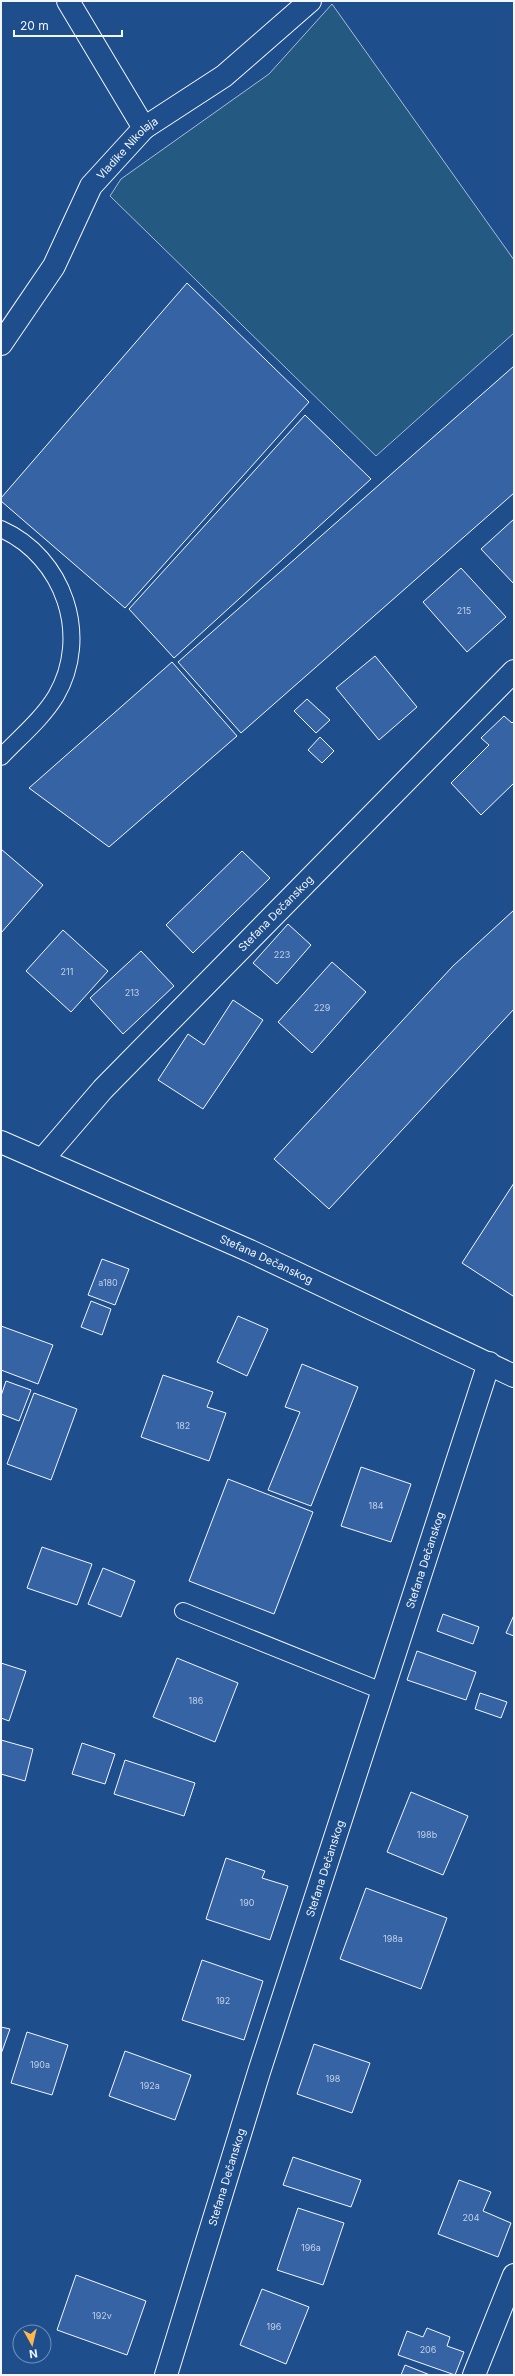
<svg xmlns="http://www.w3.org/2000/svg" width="515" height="2376" font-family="Inter,sans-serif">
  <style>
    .green { fill: #245a82; stroke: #a8bbd7 }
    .building { fill: #3563a3; stroke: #f2f6ff }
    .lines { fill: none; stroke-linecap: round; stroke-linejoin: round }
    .service-casing { stroke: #f2f6ff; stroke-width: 18 }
    .minor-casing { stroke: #f2f6ff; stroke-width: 24 }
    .secondary-casing { stroke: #f2f6ff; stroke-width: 24 }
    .service { stroke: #1f4e8c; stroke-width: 16 }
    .minor { stroke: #1f4e8c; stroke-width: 22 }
    .secondary { stroke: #1f4e8c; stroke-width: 22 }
    .labels { text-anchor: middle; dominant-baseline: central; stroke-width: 3; stroke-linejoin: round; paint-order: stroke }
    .number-label { font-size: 9px; fill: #c3d1e8 }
    .street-label { font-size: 11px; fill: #f2f6ff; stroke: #1f4e8c }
  </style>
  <rect width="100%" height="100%" fill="#1f4e8c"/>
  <path class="green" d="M332,4L514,260V333L376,456L110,196L121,179L269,74Z"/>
  <g class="building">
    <path d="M187,283L309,402L125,608L1,501V498Z"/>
    <path d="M514,366V493L241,733L178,662Z"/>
    <path d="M305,415L371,479L174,658L129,609Z"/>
    <path d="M514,519V584L481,549Z"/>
    <path d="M461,568L506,617L467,652L423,602Z"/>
    <path d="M375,656L417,707L379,740L336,688Z"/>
    <path d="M172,662L237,736L109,847L29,788Z"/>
    <path d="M307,699L330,720L316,733L294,711Z"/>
    <path d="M504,716L512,723L514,721V783L481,815L451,783L489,745L481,738Z"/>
    <path d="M320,737L334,751L322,763L308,750Z"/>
    <path d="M1,849L43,885L1,933Z"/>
    <path d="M242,851L270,878L193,953L166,925Z"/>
    <path d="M514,910V1009L329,1209L274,1159L453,966Z"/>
    <path d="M288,924L311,945L277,984L253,963Z"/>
    <path d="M63,930L108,971L71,1012L26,971Z"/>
    <path d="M141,951L174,986L123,1034L90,998Z"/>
    <path d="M332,962L366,992L312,1053L278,1022Z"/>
    <path d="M233,1000L263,1020L203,1109L158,1080L188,1034L204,1045Z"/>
    <path d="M514,1183V1295L513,1296L462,1263Z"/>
    <path d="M102,1259L129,1269L115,1305L88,1295Z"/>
    <path d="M91,1301L111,1309L102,1335L81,1327Z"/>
    <path d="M238,1316L268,1329L247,1376L217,1362Z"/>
    <path d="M1,1326L53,1345L38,1384L1,1370Z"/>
    <path d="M302,1364L358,1387L311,1506L268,1490L300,1412L285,1407Z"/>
    <path d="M163,1375L213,1392L207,1407L226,1413L209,1461L141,1437Z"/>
    <path d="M6,1381L31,1390L19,1421L1,1414V1396Z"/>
    <path d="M34,1393L77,1409L51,1480L7,1464Z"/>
    <path d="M361,1467L411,1484L391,1542L341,1526Z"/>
    <path d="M228,1479L313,1512L274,1614L189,1581Z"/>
    <path d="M42,1547L92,1564L77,1605L27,1588Z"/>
    <path d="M103,1568L135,1581L121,1617L88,1604Z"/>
    <path d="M443,1614L479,1627L473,1644L437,1631Z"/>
    <path d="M514,1615V1636L506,1633Z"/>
    <path d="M417,1651L476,1672L466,1700L407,1680Z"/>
    <path d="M177,1658L238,1683L215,1742L153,1717Z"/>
    <path d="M1,1663L26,1671L9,1721L1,1718Z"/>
    <path d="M480,1693L507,1702L501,1718L475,1709Z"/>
    <path d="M1,1740L33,1749L25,1781L1,1774Z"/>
    <path d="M82,1743L115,1754L105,1784L72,1774Z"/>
    <path d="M125,1760L195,1783L184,1816L114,1794Z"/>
    <path d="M411,1792L468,1816L443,1875L387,1852Z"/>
    <path d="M226,1858L265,1871L262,1878L288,1886L270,1940L206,1919Z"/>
    <path d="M366,1888L447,1918L421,1989L340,1959Z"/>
    <path d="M202,1960L263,1981L244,2040L182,2020Z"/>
    <path d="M1,2027L10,2029L1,2054Z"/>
    <path d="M27,2032L68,2045L52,2095L11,2083Z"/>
    <path d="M314,2044L370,2063L352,2113L297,2094Z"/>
    <path d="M125,2051L191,2075L175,2120L109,2096Z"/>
    <path d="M293,2157L361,2180L351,2207L283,2185Z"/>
    <path d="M459,2180L491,2192L483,2211L511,2223L498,2257L438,2234Z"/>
    <path d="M298,2208L344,2223L323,2285L277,2270Z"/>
    <path d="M76,2275L146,2301L127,2355L57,2330Z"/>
    <path d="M262,2289L309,2307L286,2364L240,2345Z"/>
    <path d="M427,2328L450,2337L447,2346L464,2352L455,2375L398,2355L407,2331L423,2337Z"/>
    <path d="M405,2365L430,2375H401Z"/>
  </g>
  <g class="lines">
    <g class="service-casing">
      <g id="service">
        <path d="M1,529C64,557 91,636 56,696C42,719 20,737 1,757"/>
        <path d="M183,1611L382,1691"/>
      </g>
    </g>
    <g class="minor-casing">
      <g id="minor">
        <path d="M68,1L144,128"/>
        <path id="s1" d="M1,344L54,266L91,186L144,128L224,76L310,1"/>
        <path id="s2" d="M42,1160L103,1089L514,671"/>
        <path id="s3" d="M166,2375L259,2072L489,1363"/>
        <path d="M474,2375L514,2275"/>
      </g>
    </g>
    <g class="secondary-casing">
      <g id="secondary">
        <path id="s4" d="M1,1142L250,1251L514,1376"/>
      </g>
    </g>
    <use href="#service" class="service"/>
    <use href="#minor" class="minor"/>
    <use href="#secondary" class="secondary"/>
  </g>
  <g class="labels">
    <g class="number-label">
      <text x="464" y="610">215</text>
      <text x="282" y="954">223</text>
      <text x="67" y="971">211</text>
      <text x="132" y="992">213</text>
      <text x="322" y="1007">229</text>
      <text x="108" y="1282">a180</text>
      <text x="183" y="1425">182</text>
      <text x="376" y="1505">184</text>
      <text x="196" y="1700">186</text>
      <text x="427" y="1834">198b</text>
      <text x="247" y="1902">190</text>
      <text x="393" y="1938">198a</text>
      <text x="223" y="2000">192</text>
      <text x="40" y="2064">190a</text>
      <text x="333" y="2078">198</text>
      <text x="150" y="2085">192a</text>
      <text x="471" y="2217">204</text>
      <text x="311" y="2247">196a</text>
      <text x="102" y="2315">192v</text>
      <text x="274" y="2326">196</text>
      <text x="428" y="2349">206</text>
    </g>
    <g class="street-label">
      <text stroke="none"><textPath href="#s1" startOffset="235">Vladike Nikolaja</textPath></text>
      <text stroke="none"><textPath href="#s2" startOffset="340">Stefana Dečanskog</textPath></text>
      <text stroke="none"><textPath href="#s4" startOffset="290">Stefana Dečanskog</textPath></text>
      <text stroke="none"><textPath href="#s3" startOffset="855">Stefana Dečanskog</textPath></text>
      <text stroke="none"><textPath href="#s3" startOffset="531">Stefana Dečanskog</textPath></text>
      <text stroke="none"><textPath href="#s3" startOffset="207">Stefana Dečanskog</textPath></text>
    </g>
  </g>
  <rect width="515" height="2376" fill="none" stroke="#f2f6ff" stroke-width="4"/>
  <g transform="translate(32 2344) rotate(172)"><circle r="19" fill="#1f4e8c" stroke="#7391ba"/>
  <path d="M0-3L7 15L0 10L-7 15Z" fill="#ffb74d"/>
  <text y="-6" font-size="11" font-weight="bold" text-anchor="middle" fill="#f2f6ff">N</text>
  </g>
  <path d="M14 30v6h108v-6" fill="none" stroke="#f2f6ff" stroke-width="2"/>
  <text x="20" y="30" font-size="12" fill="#f2f6ff" stroke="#1f4e8c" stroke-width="3" paint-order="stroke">20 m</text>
</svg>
